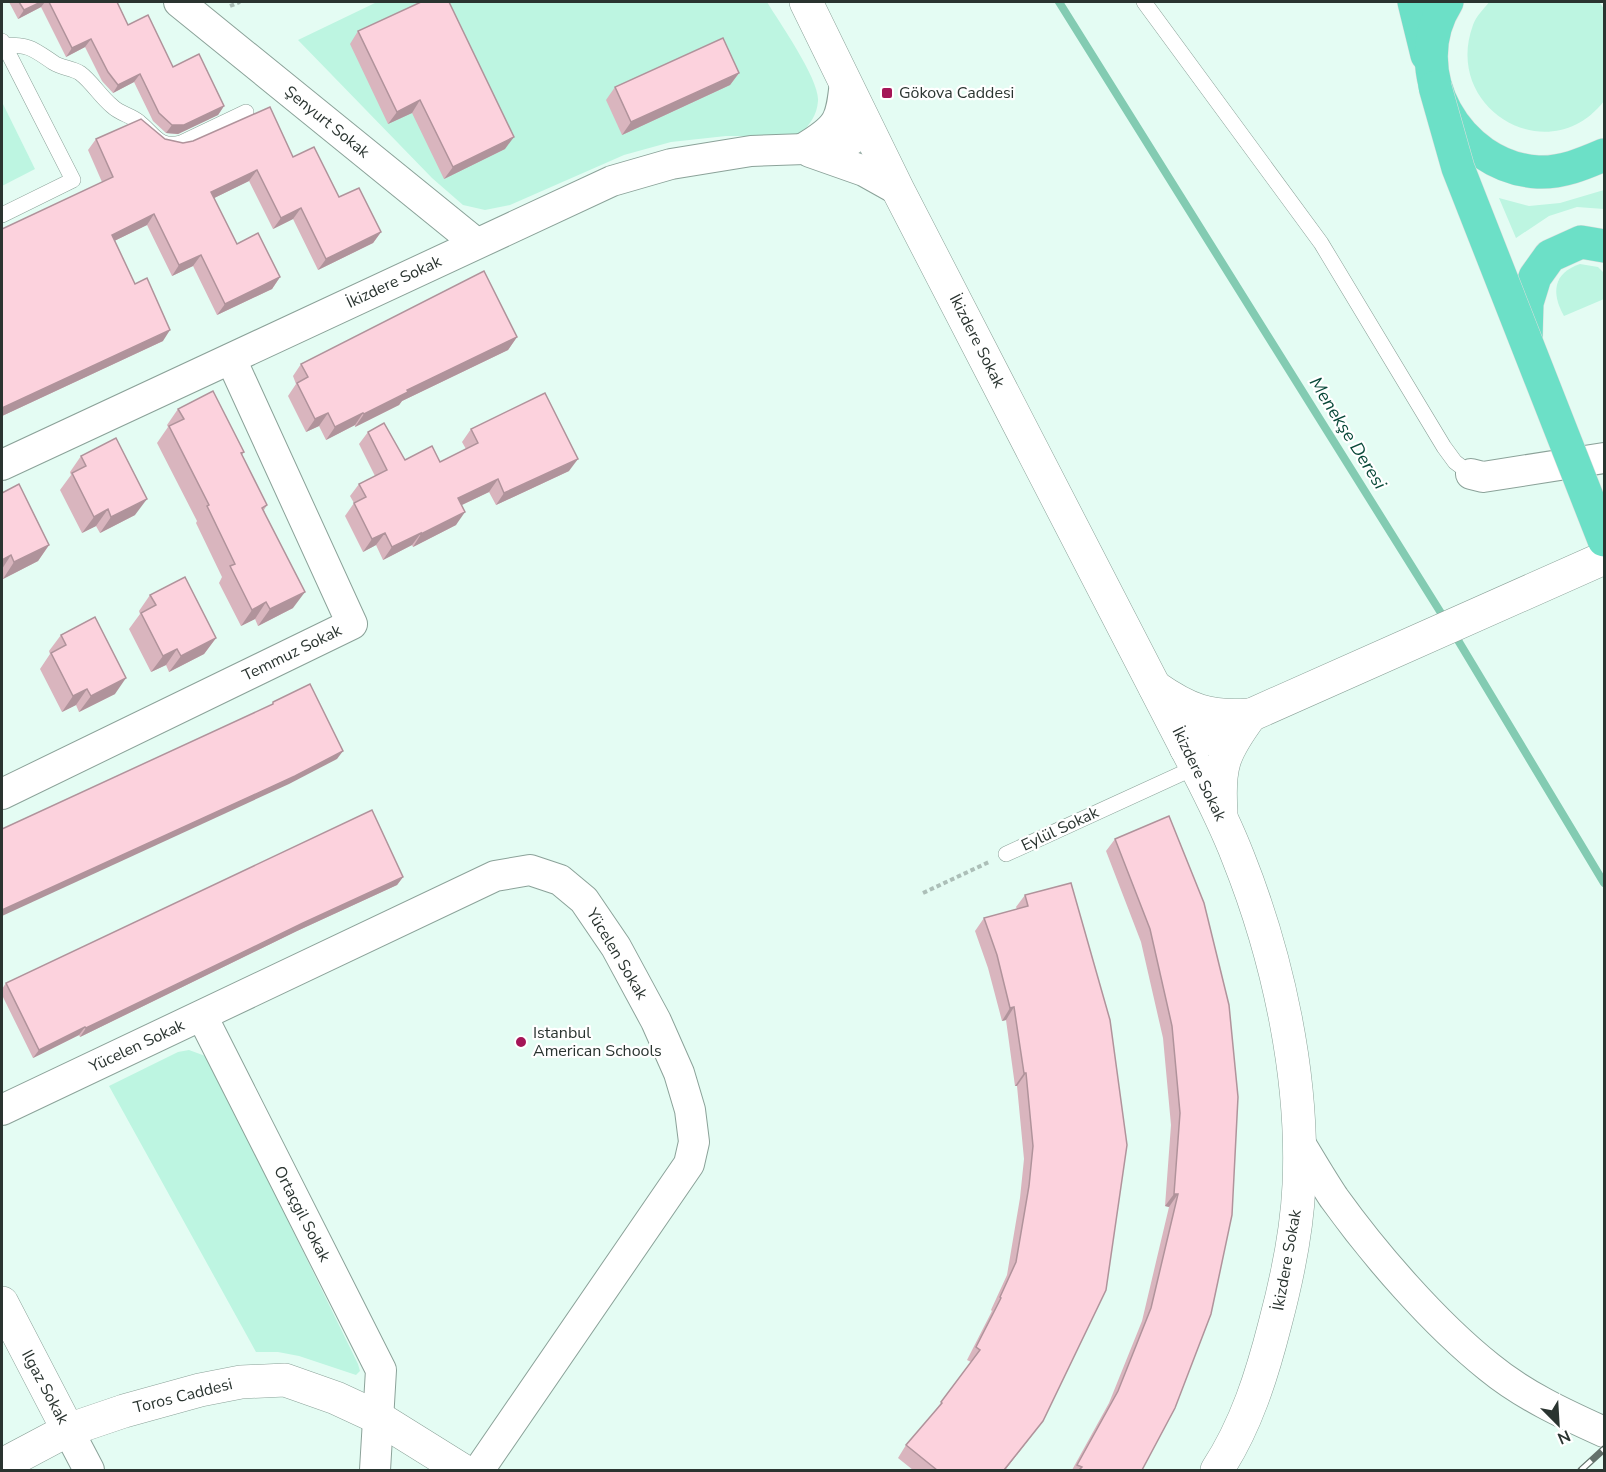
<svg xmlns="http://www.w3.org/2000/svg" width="1606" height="1472" font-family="'Nunito Sans',sans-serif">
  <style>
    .green { fill: #bdf5e1 }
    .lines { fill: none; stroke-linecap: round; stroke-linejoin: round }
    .stream { stroke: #83cbb2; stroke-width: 8 }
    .service-casing { stroke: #8ba299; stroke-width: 16 }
    .minor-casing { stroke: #8ba299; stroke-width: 32 }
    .tertiary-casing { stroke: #8ba299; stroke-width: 34 }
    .secondary-casing { stroke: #8ba299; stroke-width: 34 }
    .primary-casing { stroke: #dddfde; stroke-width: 34 }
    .path { stroke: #acbfb8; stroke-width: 4; stroke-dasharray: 4.5 3; stroke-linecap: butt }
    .service { stroke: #fff; stroke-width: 15 }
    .minor { stroke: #fff; stroke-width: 30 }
    .tertiary { stroke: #fff; stroke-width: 33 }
    .secondary { stroke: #fff; stroke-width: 33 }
    .primary { stroke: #6ce0c7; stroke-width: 33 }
    .rail-casing { stroke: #63716b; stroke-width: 7 }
    .rail { stroke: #fff; stroke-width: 4.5; stroke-dasharray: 14; stroke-linecap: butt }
    .primary-bridge-casing { stroke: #dddfde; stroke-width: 34; stroke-linecap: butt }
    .primary-bridge { stroke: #6ce0c7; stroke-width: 33 }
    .wall { fill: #d9b5be }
    .shaded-wall { fill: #b0939b }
    .building { fill: #fcd2dd; stroke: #b0939b; stroke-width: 1.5 }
    .poi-dot { fill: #a51557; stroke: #fff; stroke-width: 2 }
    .labels { text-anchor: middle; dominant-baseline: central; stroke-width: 4.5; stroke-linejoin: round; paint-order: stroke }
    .poi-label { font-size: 16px; fill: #2a3430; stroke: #fff; text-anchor: start }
    .street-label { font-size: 16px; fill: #2a3430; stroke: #fff }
    .water-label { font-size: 18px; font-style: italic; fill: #084838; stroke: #fff }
  </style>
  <rect width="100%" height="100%" fill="#e4fcf3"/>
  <g class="green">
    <path d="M377,2H767C779,22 820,80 818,101C817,115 810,124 801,134L783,136H726L671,142L624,155L510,205L485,210L463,205L432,178L298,40Z"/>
    <path d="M1489,2L1600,3L1604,9V101C1549,172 1442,109 1473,25C1476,16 1484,9 1489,2Z"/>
    <path d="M2,102L35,169L2,186Z"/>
    <path d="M1604,190V209L1577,207L1549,216L1516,238L1499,198L1529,206L1560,203Z"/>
    <path d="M1580,264L1598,267L1604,273V299L1564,316C1551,293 1553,273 1580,264Z"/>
    <path d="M189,1050L208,1057L358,1364L360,1371L356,1375L299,1356L278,1352H256L109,1086L178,1052Z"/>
  </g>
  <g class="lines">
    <g class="stream">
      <path d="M1059,2L1446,621"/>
      <path d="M1453,632L1604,883"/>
    </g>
    <g class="service-casing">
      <g id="service">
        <path d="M1144,2L1321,243L1444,447L1455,462L1471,474"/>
        <path d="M2,41L73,180L2,215"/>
        <path d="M4,45C31,45 33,49 54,63C62,68 72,68 80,73C92,82 100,96 112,106C120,114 131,115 139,122C154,134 159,149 181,143L246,112"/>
        <path d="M1006,854L1196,767"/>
      </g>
    </g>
    <g class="minor-casing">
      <g id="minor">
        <path d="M179,2L476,243"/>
        <path d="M804,148C839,127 841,121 845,81"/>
        <path d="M810,152L864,171L898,190"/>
        <path d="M2,465L612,181L671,164L751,151L834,148L851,140L867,126"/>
        <path d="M1471,474L1483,477L1604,458"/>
        <path d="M2,794L352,624L231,359"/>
        <path d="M202,1016L381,1370L375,1470"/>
        <path d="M2,1110L495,876L530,870L560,880L584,900L616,947L656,1021L679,1073L690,1110L694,1142L689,1164L479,1470"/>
        <path d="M1300,1143C1311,1161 1322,1180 1334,1198C1375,1255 1434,1323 1489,1367C1523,1395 1564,1414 1604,1432"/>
        <path d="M68,1430L89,1470"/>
      </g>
    </g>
    <g class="tertiary-casing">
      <g id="tertiary">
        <path d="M806,2L898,190L1196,767C1211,796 1226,826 1238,857C1278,957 1304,1077 1299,1185C1297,1232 1287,1279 1275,1324C1262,1375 1246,1426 1217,1470"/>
        <path d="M1155,687C1188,710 1209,718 1249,715"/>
        <path d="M1186,748L1251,715L1604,558"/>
        <path d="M1221,812C1218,766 1223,753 1250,716"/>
        <path d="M2,1303L68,1430"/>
      </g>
    </g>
    <g class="secondary-casing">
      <path id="secondary" d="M2,1465L68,1430L124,1411L200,1390L241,1382L285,1380L336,1398L377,1417L462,1470"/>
    </g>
    <g class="primary-casing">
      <g id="primary">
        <path d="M1414,2L1427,55"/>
        <path d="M1447,2C1403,71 1457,167 1538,172C1562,173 1583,164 1604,155"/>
        <path d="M1526,339L1527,303L1535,277L1550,256L1581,242L1604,246"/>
      </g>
    </g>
    <g class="path">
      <path d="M230,6L240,2"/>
      <path d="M923,893L989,862"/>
    </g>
    <use href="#service" class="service"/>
    <use href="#minor" class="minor"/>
    <use href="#tertiary" class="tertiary"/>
    <use href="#secondary" class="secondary"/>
    <use href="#primary" class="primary"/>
    <g class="rail-casing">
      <path id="rail" d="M1581,1470L1604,1449"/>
    </g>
    <use href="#rail" class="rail"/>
    <g class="primary-bridge-casing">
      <path id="primary-bridge" d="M1435,87L1458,168L1604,540"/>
    </g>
    <use href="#primary-bridge" class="primary-bridge"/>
  </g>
  <g class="wall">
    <path d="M9,2H117L128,25L173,67L224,106L218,115L178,134L166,133L153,121L134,82L113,93L102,81L85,47L66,57L41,7L18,19Z"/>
    <path d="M358,31L505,149L444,179L412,113L388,124L350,44Z"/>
    <path d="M739,73L730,85L622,135L606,100L615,87Z"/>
    <path d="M96,139H165L183,143L293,157L339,197L381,232L373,243L318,270L293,219L273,229L249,181L214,198L237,244L280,277L272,289L217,315L193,266L172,276L147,225L114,241L163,341L2,416L102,182L88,150Z"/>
    <path d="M517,337L508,350L402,401L399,405L355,427V425L326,440L319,426L306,432L288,396L296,384L293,376L301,364Z"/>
    <path d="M178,409L244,452L242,455L267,505L264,510L293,608L258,626L255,619L241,626L219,583L222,577L196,523L197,521L157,443L168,427L167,425Z"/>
    <path d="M471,429L569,471L496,505L489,492L462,505L456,525L413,547L412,545L383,560L376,545L363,552L345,516L354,503L350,496L359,484L375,476L359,444L368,432L405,460L440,462L466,449L462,442Z"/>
    <path d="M81,456L135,515L100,533L96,526L82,533L60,490L71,475L70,472Z"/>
    <path d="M2,493L49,545L38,561L3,579L2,576Z"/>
    <path d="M150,595L216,638L204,654L169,672L166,665L151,672L129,629L140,614L139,611Z"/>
    <path d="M61,635L115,694L79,712L76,705L62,712L40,669L50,654L49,651Z"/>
    <path d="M1115,839L1229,1005L1142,1470H1072L1109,1403L1142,1321L1169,1207L1165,1206L1171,1125L1163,1038L1141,942L1106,851Z"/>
    <path d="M403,877L397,885L297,931L80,1037L79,1035L33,1058L2,995V989L6,983Z"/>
    <path d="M1071,883L1043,1421L1005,1470H913L898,1458L906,1445L932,1415L971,1362L967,1360L992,1311L991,1310L1007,1275L1020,1198L1024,1159L1017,1086H1015L1006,1020L1002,1021L988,968L975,931L984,918L1017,909L1016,907L1025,895Z"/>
  </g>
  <g class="shaded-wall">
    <path d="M41,2H45L41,7L18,19L24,10Z"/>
    <path d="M91,39L85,47L66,57L72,48Z"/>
    <path d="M739,73L730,85L622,135L631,122Z"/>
    <path d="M140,74L134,82L113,93L118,85Z"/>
    <path d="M420,100L412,113L388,124L397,112Z"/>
    <path d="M224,106L218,115L178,134L166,133L172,125Z"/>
    <path d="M514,137L505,149L444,179L453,167Z"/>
    <path d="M257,170L249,181L204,203L211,192Z"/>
    <path d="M301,208L293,219L273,229L281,218Z"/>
    <path d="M154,214L147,225L104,246L112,235Z"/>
    <path d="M381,232L373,243L318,270L326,259Z"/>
    <path d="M201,255L193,266L172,276L179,265Z"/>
    <path d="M280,277L272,289L217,315L225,304Z"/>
    <path d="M170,330L163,341L2,416V408Z"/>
    <path d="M517,337L508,350L402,401L399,405L355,427L364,414L407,390Z"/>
    <path d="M328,413L319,426L306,432L315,419Z"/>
    <path d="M363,413L355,425L326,440L335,427Z"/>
    <path d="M578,459L569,471L496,505L504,493Z"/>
    <path d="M498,479L489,492L449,511L458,498Z"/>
    <path d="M147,499L135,515L100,533L111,517Z"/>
    <path d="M108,509L96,526L82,533L94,517Z"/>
    <path d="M465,512L456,525L413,547L421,534Z"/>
    <path d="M385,533L376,545L363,552L372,539Z"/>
    <path d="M421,533L412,545L383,560L392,547Z"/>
    <path d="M49,545L38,561L3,579L14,562Z"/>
    <path d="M11,555L2,569V560Z"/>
    <path d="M305,592L293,608L258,626L270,609Z"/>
    <path d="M266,602L255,619L241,626L252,610Z"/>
    <path d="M216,638L204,654L169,672L181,656Z"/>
    <path d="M177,649L166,665L151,672L163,656Z"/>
    <path d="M126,678L115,694L79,712L91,696Z"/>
    <path d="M87,689L76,705L62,712L73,696Z"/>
    <path d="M343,751L337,759L289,784L2,916V910Z"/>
    <path d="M403,877L397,885L297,931L80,1037L86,1028L303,923Z"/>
    <path d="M1014,1007L1006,1020L1002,1021L1010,1008Z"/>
    <path d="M85,1027L79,1035L33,1058L39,1050Z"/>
    <path d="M1024,1073H1026L1017,1086H1015Z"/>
    <path d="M1174,1194H1178L1169,1207L1165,1206Z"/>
    <path d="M1043,1421L1005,1470H1004Z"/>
  </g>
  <g class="building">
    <path d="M19,2H41L24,10Z"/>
    <path d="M49,2H117L128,25L148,15L173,67L199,54L224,106L184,125H172L159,113L140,74L118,85L108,72L91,39L72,48Z"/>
    <path d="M421,2H449L514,137L453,167L420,100L397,112L358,31Z"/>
    <path d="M723,38L739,73L631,122L615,87Z"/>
    <path d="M270,107L293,157L314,147L339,197L359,188L381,232L326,259L301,208L281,218L257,170L211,192L237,244L258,233L280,277L225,304L201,255L179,265L154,214L112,235L135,284L147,278L170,330L2,408V229L113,177L96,139L141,119L165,139L183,143L193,141Z"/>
    <path d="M484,271L517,337L407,390L408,392L364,414L363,413L335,427L328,413L315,419L297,383L308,377L301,364Z"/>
    <path d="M213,391L244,452L241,453L267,505L262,508L305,592L270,609L266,602L252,610L230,566L235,564L207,506L209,505L169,426L184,419L178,409Z"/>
    <path d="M545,393L578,459L504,493L498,479L458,498L465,512L421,534V533L392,547L385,533L372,539L354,503L366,497L359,484L387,470L368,432L384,423L405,460L432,446L440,462L478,443L471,429Z"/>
    <path d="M116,438L147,499L111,517L108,509L94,517L72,473L86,466L81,456Z"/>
    <path d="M19,484L49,545L14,562L11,555L2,560V493Z"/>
    <path d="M185,577L216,638L181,656L177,649L163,656L141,613L156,605L150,595Z"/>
    <path d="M95,617L126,678L91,696L87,689L73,696L51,653L66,645L61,635Z"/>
    <path d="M310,684L343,751L295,776L2,910V829L273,704V702Z"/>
    <path d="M372,810L403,877L303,923L86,1028L85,1027L39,1050L6,983Z"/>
    <path d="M1169,816L1204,903L1229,1005L1238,1097L1232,1215L1211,1314L1175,1408L1142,1470H1079L1082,1467L1077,1465L1118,1391L1151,1308L1178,1194H1174L1180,1113L1172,1026L1150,929L1115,839Z"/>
    <path d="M1071,883L1110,1020L1127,1145L1106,1290L1043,1421L1004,1470H937L906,1445L942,1403L941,1402L980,1350L976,1347L1001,1298L1000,1297L1016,1262L1029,1186L1033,1146L1026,1073H1024L1014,1007L1010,1008L997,955L984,918L1028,906L1025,895Z"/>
  </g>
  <g class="poi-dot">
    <rect x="881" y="87" width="12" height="12" rx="3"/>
    <circle cx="521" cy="1042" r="6"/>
  </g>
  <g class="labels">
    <g class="poi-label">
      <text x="899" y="93">Gökova Caddesi</text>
      <text x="533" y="1033">Istanbul<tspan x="533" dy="18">American Schools</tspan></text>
    </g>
    <g class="street-label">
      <text transform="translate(327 122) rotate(39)">Şenyurt Sokak</text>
      <text transform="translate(394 282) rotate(-25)">İkizdere Sokak</text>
      <text transform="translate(977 341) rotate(63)">İkizdere Sokak</text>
      <text transform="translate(292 653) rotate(-26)">Temmuz Sokak</text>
      <text transform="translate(1199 774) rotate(64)">İkizdere Sokak</text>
      <text transform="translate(1060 829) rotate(-25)">Eylül Sokak</text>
      <text transform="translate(617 954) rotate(59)">Yücelen Sokak</text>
      <text transform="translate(137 1046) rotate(-25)">Yücelen Sokak</text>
      <text transform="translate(302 1214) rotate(63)">Ortaçgil Sokak</text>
      <text transform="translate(1287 1260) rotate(-80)">İkizdere Sokak</text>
      <text transform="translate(45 1387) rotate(62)">Ilgaz Sokak</text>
      <text transform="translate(183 1396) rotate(-14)">Toros Caddesi</text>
    </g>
    <g class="water-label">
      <text transform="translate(1348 433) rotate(58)">Menekşe Deresi</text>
    </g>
  </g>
  <rect width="1606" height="1472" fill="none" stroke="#2a3430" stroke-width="6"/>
  <g transform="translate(1558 1424) rotate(156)" stroke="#ffffff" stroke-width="4.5" paint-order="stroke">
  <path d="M0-4.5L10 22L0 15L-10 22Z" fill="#2a3430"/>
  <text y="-9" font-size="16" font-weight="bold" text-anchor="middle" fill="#2a3430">N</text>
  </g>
</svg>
